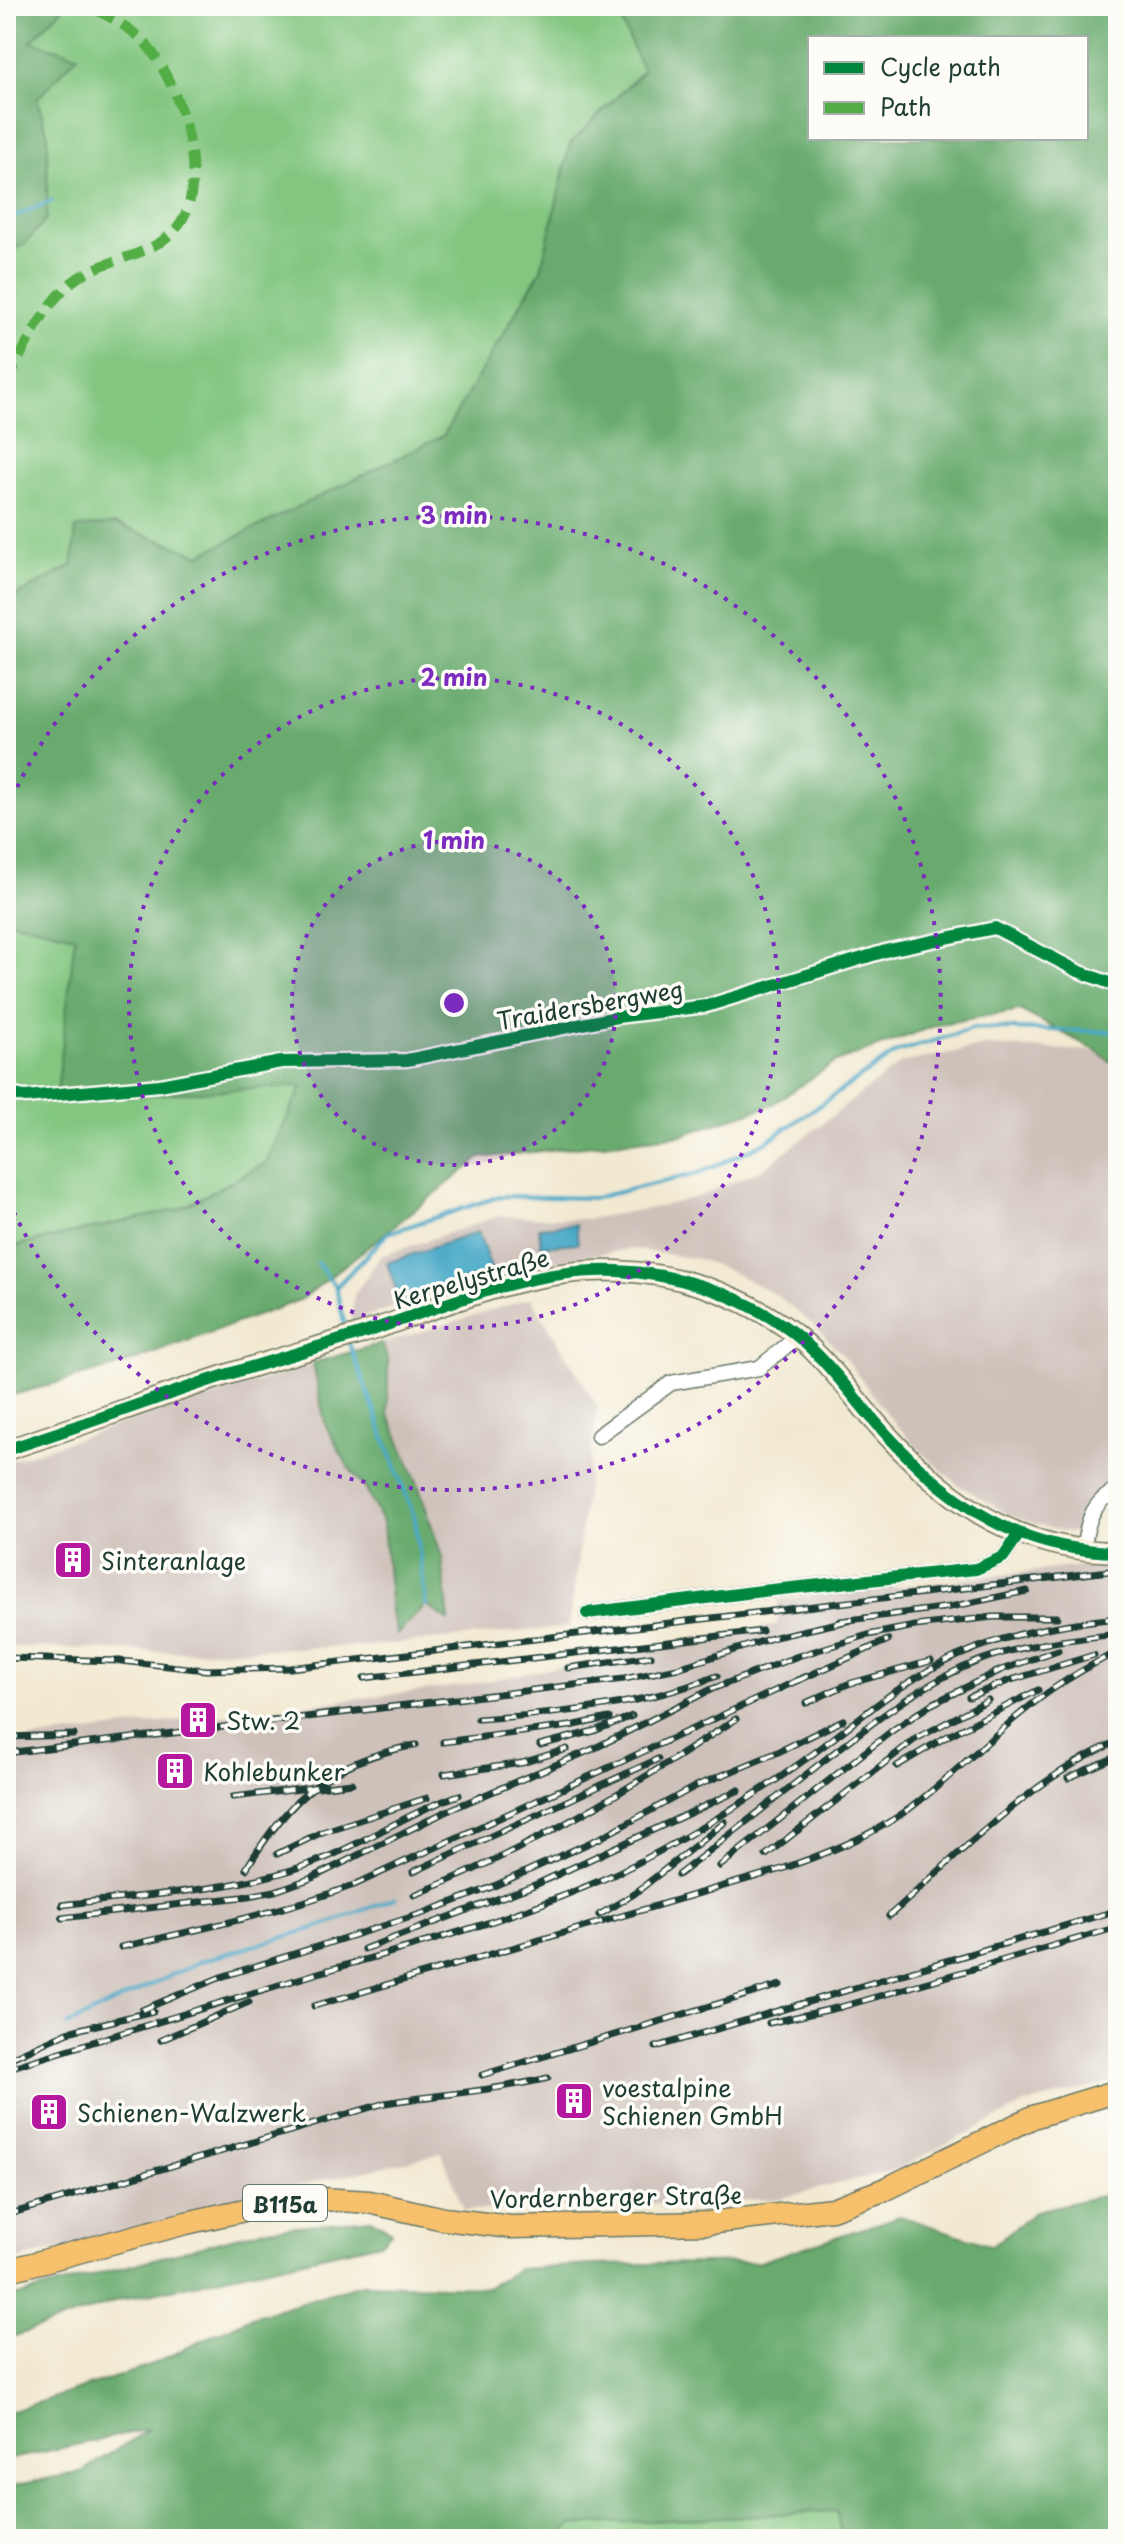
<svg xmlns="http://www.w3.org/2000/svg" width="1124" height="2545" font-family="'Playpen Sans',sans-serif">
  <style>
    .industrial { fill: #cec1ba }
    .green { fill: #82c680; stroke: #50825a; stroke-width: 2 }
    .forest { fill: #69ab6e; stroke: #447451; stroke-width: 2; fill-rule: evenodd }
    .water { fill: #47a8c7; stroke: #33727e; stroke-width: 2 }
    .lines { fill: none; stroke-linecap: round; stroke-linejoin: round }
    .stream { stroke: #47a8c7; stroke-width: 4 }
    .minor-casing { stroke: #69796b; stroke-width: 17 }
    .secondary-casing { stroke: #69796b; stroke-width: 23 }
    .primary-casing { stroke: #69796b; stroke-width: 25 }
    .minor { stroke: #fff; stroke-width: 14 }
    .secondary { stroke: #fce6c4; stroke-width: 20 }
    .primary { stroke: #f7c06c; stroke-width: 22 }
    .rail-casing { stroke: #1f3d34; stroke-width: 7 }
    .rail { stroke: #fdfcf7; stroke-width: 4; stroke-dasharray: 12; stroke-linecap: butt }
    .quiet { stroke: #52ad45; stroke-width: 10; stroke-dasharray: 20 10; stroke-linecap: butt }
    .cycleway-casing { stroke: #fdfcf7; stroke-width: 17 }
    .cycleway { stroke: #00873e; stroke-width: 12 }
    .ring { fill: none; stroke: #7b2cbf; stroke-width: 4; stroke-dasharray: 4 8 }
    .labels { text-anchor: middle; dominant-baseline: central; stroke-width: 7; stroke-linejoin: round; paint-order: stroke }
    .shield { fill: #fdfcf7; stroke: #62766e; stroke-width: 2 }
    .shield-label { font-size: 22px; font-weight: bold; fill: #1f3d34 }
    .street-label { font-size: 24px; fill: #1f3d34; stroke: #fdfcf7 }
    .poi-label { font-size: 24px; fill: #1f3d34; stroke: #fdfcf7; text-anchor: start }
    .centre { fill: #7b2cbf; stroke: #fdfcf7; stroke-width: 4 }
    .ring-label { font-size: 24px; text-anchor: middle; font-weight: bold; fill: #7b2cbf; stroke: #fdfcf7; stroke-width: 7; stroke-linejoin: round; paint-order: stroke }
  </style>
  <rect width="100%" height="100%" fill="#fdfcf7"/>
  <filter id="ink" filterUnits="userSpaceOnUse"><feTurbulence type="fractalNoise" baseFrequency=".0125" numOctaves="2"/><feDisplacementMap in="SourceGraphic" scale="16" xChannelSelector="R" yChannelSelector="G"/><feConvolveMatrix kernelMatrix="1 2 1 2 8 2 1 2 1" color-interpolation-filters="sRGB"/></filter>
  <filter id="wash" filterUnits="userSpaceOnUse"><feTurbulence type="fractalNoise" baseFrequency=".006" numOctaves="4" result="noise"/><feDisplacementMap in="SourceGraphic" scale="32" xChannelSelector="R" yChannelSelector="G"/><feGaussianBlur stdDeviation="1.8" result="paint"/><feColorMatrix in="noise" values="0 0 0 0 0 0 0 0 0 0 0 0 0 0 0 0 0 1.4 0 .05"/><feComposite in="paint" operator="in"/></filter>
  <g filter="url(#wash)">
    <rect width="100%" height="100%" fill="#f2e9d1"/>
    <g class="industrial">
      <path d="M985,1046L1097,1051L1118,1067V1486L1090,1504L1079,1517L1076,1533L1052,1529L1011,1516L957,1484L923,1454L887,1414L843,1355L815,1326L776,1295L733,1272L699,1259L631,1249L524,1266L351,1321L354,1295L381,1256L499,1216L587,1219L658,1207L701,1196L763,1169L901,1063Z"/>
      <path d="M531,1298L597,1406L569,1627L368,1646L172,1652L6,1646V1462L130,1421Z"/>
      <path d="M1118,1562V2081L1025,2104L898,2169L777,2199L464,2210L442,2153L261,2194L6,2263V1742L460,1686L777,1625L778,1600Z"/>
    </g>
    <g class="green">
      <path d="M65,6H615L643,70L570,144L541,270L443,436L200,555L115,524L72,566L6,601V448L12,443L8,393H6V253L25,244L48,136L37,99L30,41Z"/>
      <path d="M6,920L75,935L302,1086L266,1163L180,1209L6,1248Z"/>
      <path d="M836,2511L843,2539H555L571,2525Z"/>
    </g>
    <g class="forest">
      <path d="M6,6H65L31,41L78,55L37,99L48,136L47,218L25,244L6,253Z"/>
      <path d="M615,6H1118V1067L1097,1051L1020,1010L940,1024L836,1062L771,1105L682,1135L480,1158L302,1299L122,1365L6,1397V1248L180,1209L266,1163L302,1086L56,1100L75,936L6,920V601L72,566L76,528L115,524L200,555L443,436L541,270L570,144L643,71ZM810,38H1086V138H810Z"/>
      <path d="M382,1343L388,1361V1413L417,1482L442,1557L449,1621L426,1605L397,1634L391,1612L383,1524L366,1489L349,1468L325,1424L313,1363Z"/>
      <path d="M1101,2196L1118,2198V2539H843L836,2511L571,2525L555,2539H6V2487L81,2472L149,2429L6,2460V2413L147,2367L249,2318L361,2284L488,2287L519,2269L593,2265L759,2262L900,2216L992,2246L1036,2211Z"/>
      <path d="M370,2219L392,2231L380,2243L117,2301L6,2339V2299L265,2229Z"/>
    </g>
    <g class="water">
      <path d="M576,1224L578,1243L541,1246L539,1227Z"/>
      <path d="M478,1232L492,1271L400,1302L387,1263Z"/>
    </g>
    <g class="lines">
      <g class="stream">
        <path d="M6,220L52,201"/>
        <path d="M317,1263L335,1286"/>
        <path d="M346,1331L336,1287L388,1233L501,1196L594,1198L700,1173L766,1142L897,1052L975,1028L1118,1032"/>
        <path d="M349,1343L415,1519L426,1605"/>
        <path d="M67,2025L201,1961L322,1926L395,1898"/>
      </g>
    </g>
  </g>
  <g filter="url(#ink)">
    <g class="lines">
      <g class="minor-casing">
        <g id="minor">
          <path d="M6,1093L25,1097L160,1085L281,1062L407,1060L617,1017L706,1006L889,950L995,928L1078,971L1118,986"/>
          <path d="M598,1436L671,1383L759,1368L797,1337"/>
          <path d="M1083,1550C1087,1524 1091,1501 1118,1490"/>
          <path d="M587,1613L762,1591L976,1569L1003,1557L1019,1534"/>
        </g>
      </g>
      <g class="secondary-casing">
        <path id="secondary" d="M6,1450C81,1426 154,1398 229,1374C272,1360 316,1348 360,1334C442,1307 529,1267 617,1271C674,1273 733,1292 781,1324C816,1347 844,1385 871,1417C938,1495 1010,1551 1118,1552"/>
      </g>
      <g class="primary-casing">
        <path id="primary" d="M6,2271L186,2223L272,2204L323,2199L369,2202L444,2219L511,2227L708,2223L832,2209L886,2189L1033,2117L1118,2091"/>
      </g>
      <use href="#minor" class="minor"/>
      <use href="#secondary" class="secondary"/>
      <use href="#primary" class="primary"/>
      <g class="rail-casing">
        <g id="rail">
          <path d="M841,1621L950,1607L1027,1591"/>
          <path d="M6,1658L121,1661L206,1670L290,1668L1118,1570"/>
          <path d="M568,1668L651,1656"/>
          <path d="M364,1678L762,1631"/>
          <path d="M797,1681L888,1640"/>
          <path d="M969,1697L1008,1681L1094,1655"/>
          <path d="M806,1703L848,1684L931,1661"/>
          <path d="M478,1719C560,1714 640,1706 717,1676"/>
          <path d="M6,1737L74,1735"/>
          <path d="M443,1742L570,1726L609,1718"/>
          <path d="M540,1745L594,1731L632,1716"/>
          <path d="M6,1753L624,1679L678,1668L775,1637L851,1620"/>
          <path d="M897,1766L946,1737L1038,1690"/>
          <path d="M444,1774L522,1763L567,1749"/>
          <path d="M1068,1778L1118,1756"/>
          <path d="M233,1797L352,1783"/>
          <path d="M277,1854L322,1832L427,1798"/>
          <path d="M766,1855L914,1740L988,1700"/>
          <path d="M720,1866L893,1730L930,1705L1001,1670L1058,1650"/>
          <path d="M246,1869C291,1796 330,1761 416,1745"/>
          <path d="M413,1872L658,1759"/>
          <path d="M678,1875C726,1838 774,1800 822,1762C872,1723 921,1683 981,1660C1025,1644 1072,1639 1118,1634"/>
          <path d="M414,1895C531,1849 631,1788 736,1719"/>
          <path d="M62,1905C142,1895 227,1892 304,1866C358,1848 404,1814 459,1795"/>
          <path d="M599,1915L634,1894L725,1822"/>
          <path d="M889,1916C961,1853 1030,1779 1118,1741"/>
          <path d="M62,1918L242,1897L275,1891L312,1878L447,1811L593,1749L712,1689L798,1656L868,1635L915,1626L993,1617H1057"/>
          <path d="M121,1947C200,1929 278,1913 354,1885L805,1677"/>
          <path d="M364,1949L537,1884L739,1790"/>
          <path d="M314,2006L782,1869C827,1853 870,1837 909,1809C952,1777 988,1739 1030,1706C1057,1684 1087,1667 1118,1651"/>
          <path d="M142,2010L221,1977L424,1913L492,1887L600,1838L696,1786L776,1753L843,1720"/>
          <path d="M769,2023L841,2007L1118,1927"/>
          <path d="M161,2040L249,2002"/>
          <path d="M656,2047L1118,1910"/>
          <path d="M13,2057L68,2032L153,2011"/>
          <path d="M6,2069C109,2037 211,2005 315,1974C416,1945 518,1918 615,1874C676,1845 748,1801 803,1761C848,1729 887,1692 937,1666C994,1636 1054,1624 1118,1618"/>
          <path d="M482,2075L780,1985"/>
          <path d="M6,2215L385,2103C440,2094 494,2091 548,2078"/>
        </g>
      </g>
      <use href="#rail" class="rail"/>
      <path class="quiet" d="M6,384C24,350 42,307 72,282C105,255 158,260 182,220C210,174 178,81 145,43C131,27 108,17 90,6"/>
      <g class="cycleway-casing">
        <g id="cycleway">
          <path d="M6,1093L25,1097L160,1085L281,1062L407,1060L617,1017L706,1006L889,950L995,928L1078,971L1118,986"/>
          <path d="M6,1450C81,1426 154,1398 229,1374C272,1360 316,1348 360,1334C442,1307 529,1267 617,1271C674,1273 733,1292 781,1324C816,1347 844,1385 871,1417C938,1495 1010,1551 1118,1552"/>
          <path d="M587,1613L762,1591L976,1569L1003,1557L1019,1534"/>
        </g>
      </g>
      <use href="#cycleway" class="cycleway"/>
    </g>
  </g>
  <circle cx="454" cy="1003" r="162" fill="#7b2cbf" fill-opacity=".12"/>
  <g class="ring">
    <circle cx="454" cy="1003" r="162"/>
    <circle cx="454" cy="1003" r="325"/>
    <path d="M7 809A487 487 0 1 1 7 1197"/>
  </g>
  <defs>
    <g id="building-square" transform="scale(2)"><rect x="-9" y="-9" width="18" height="18" rx="4" fill="#b5179e" stroke="#fdfcf7"/><path d="M-4-6H4V6H1V3H-1V6H-4ZM-2.5-4.3h1.7v1.8h-1.7ZM.8-4.3h1.7v1.8H.8ZM-2.5-1h1.7V.8h-1.7ZM.8-1h1.7V.8H.8Z" fill="#fff"/></g>
  </defs>
  <g fill-rule="evenodd">
    <use href="#building-square" x="73" y="1560"/>
    <use href="#building-square" x="198" y="1720"/>
    <use href="#building-square" x="175" y="1771"/>
    <use href="#building-square" x="574" y="2101"/>
    <use href="#building-square" x="49" y="2112"/>
  </g>
  <g class="labels">
    <rect class="shield" x="243" y="2185" width="84" height="36" rx="6"/>
    <g class="shield-label">
      <text x="285" y="2203">B115a</text>
    </g>
    <g class="street-label">
      <text transform="translate(590 1004) rotate(-10)">Traidersbergweg</text>
      <text transform="translate(471 1278) rotate(-16)">Kerpelystraße</text>
      <text transform="translate(616 2196) rotate(-1)">Vordernberger Straße</text>
    </g>
    <g class="poi-label">
      <text x="101" y="1560">Sinteranlage</text>
      <text x="226" y="1720">Stw. 2</text>
      <text x="203" y="1771">Kohlebunker</text>
      <text x="602" y="2087">voestalpine<tspan x="602" dy="28">Schienen GmbH</tspan></text>
      <text x="77" y="2112">Schienen-Walzwerk</text>
    </g>
  </g>
  <circle cx="454" cy="1003" r="12" class="centre"/>
  <g class="ring-label">
    <text x="454" y="524">3 min</text>
    <text x="454" y="686">2 min</text>
    <text x="454" y="849">1 min</text>
  </g>
  <rect width="1124" height="2545" fill="none" stroke="#fdfcf7" stroke-width="32"/>
  <rect x="808" y="36" width="280" height="104" fill="#fdfcf7" stroke="#a4b0a9" stroke-width="2"/>
  <rect x="824" y="62" width="40" height="12" fill="#00873e" stroke="#a4b0a9" stroke-width="2"/>
  <text x="880" y="76" font-size="24" fill="#1f3d34">Cycle path</text>
  <rect x="824" y="102" width="40" height="12" fill="#52ad45" stroke="#a4b0a9" stroke-width="2"/>
  <text x="880" y="116" font-size="24" fill="#1f3d34">Path</text>
</svg>
